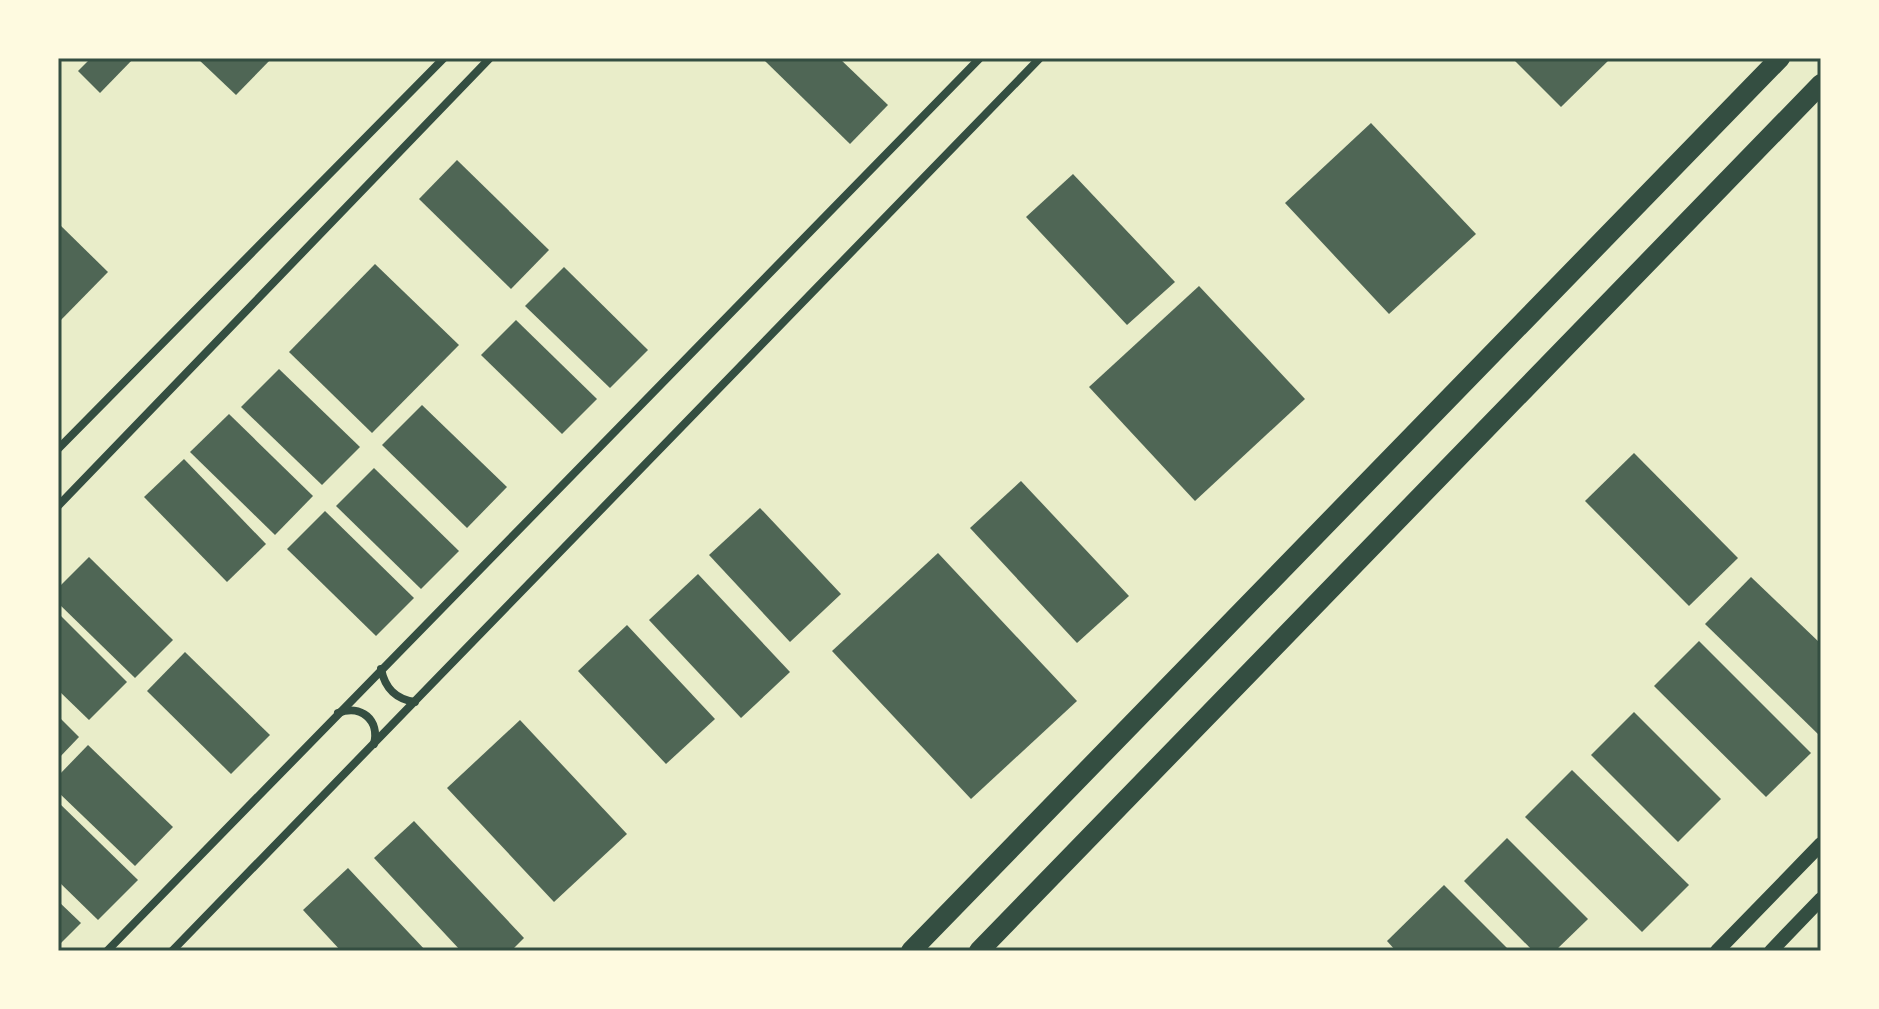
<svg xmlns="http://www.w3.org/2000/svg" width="1879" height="1009" font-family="Montserrat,sans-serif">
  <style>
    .building { fill: #4f6655 }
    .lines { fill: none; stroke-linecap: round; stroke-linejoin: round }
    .minor { stroke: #344e41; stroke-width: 8 }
    .tertiary { stroke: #344e41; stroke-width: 14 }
    .primary { stroke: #344e41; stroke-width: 20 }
    .neatline { fill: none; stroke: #344e41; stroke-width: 3 }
  </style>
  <rect width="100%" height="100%" fill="#e9edc9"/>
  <g class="building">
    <path d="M91,58H134L100,93L78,71Z"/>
    <path d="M197,58H272L236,95Z"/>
    <path d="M768,58H839L888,105L850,144L765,61Z"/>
    <path d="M1512,58H1611L1561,107Z"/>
    <path d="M1371,123L1476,234L1389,314L1285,203Z"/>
    <path d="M457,160L549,250L511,289L419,199Z"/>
    <path d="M1073,174L1175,282L1127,325L1026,217Z"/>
    <path d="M58,223L108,272L58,323Z"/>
    <path d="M375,264L459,345L372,433L289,352Z"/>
    <path d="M564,267L648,350L610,388L525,306Z"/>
    <path d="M1199,286L1305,399L1195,501L1089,387Z"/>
    <path d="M516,320L597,399L562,434L481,355Z"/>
    <path d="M279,369L360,447L322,485L241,407Z"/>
    <path d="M422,405L507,487L467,528L382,445Z"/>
    <path d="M229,414L313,496L275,535L190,452Z"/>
    <path d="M1634,453L1738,558L1689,606L1585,501Z"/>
    <path d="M184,459L266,544L227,582L144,497Z"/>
    <path d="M374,468L459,551L421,589L336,506Z"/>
    <path d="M1021,481L1129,596L1077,643L970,528Z"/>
    <path d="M760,508L841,594L790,642L709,555Z"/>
    <path d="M325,511L414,598L376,636L287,549Z"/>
    <path d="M938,553L1077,701L971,799L832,651Z"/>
    <path d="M89,557L173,640L135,678L58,603V588Z"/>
    <path d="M698,574L790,672L741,718L649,620Z"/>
    <path d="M1751,577L1821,644V737L1705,624Z"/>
    <path d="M58,613L127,682L89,720L58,690Z"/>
    <path d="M627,625L715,719L666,764L578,671Z"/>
    <path d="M1699,641L1811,753L1766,797L1654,686Z"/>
    <path d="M185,652L270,735L231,774L147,691Z"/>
    <path d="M1634,712L1721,799L1678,842L1591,755Z"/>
    <path d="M58,716L79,737L58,759Z"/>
    <path d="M520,720L627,834L554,902L447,788Z"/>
    <path d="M88,745L173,827L135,866L58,792V776Z"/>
    <path d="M1572,770L1689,885L1642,932L1525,817Z"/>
    <path d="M58,802L138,880L98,920L58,881Z"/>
    <path d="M414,821L524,938L511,951H461L374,858Z"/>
    <path d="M1507,838L1588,919L1555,951H1533L1464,881Z"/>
    <path d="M348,868L426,951H341L303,910Z"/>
    <path d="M1444,885L1510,951H1396L1387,941Z"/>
    <path d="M58,901L81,923L58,946Z"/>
  </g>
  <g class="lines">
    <g class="minor">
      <path d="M58,449L444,58"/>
      <path d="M58,506L490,58"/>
      <path d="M381,669C385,688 395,699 415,702"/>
      <path d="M338,713C361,704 380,720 374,744"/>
      <path d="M107,951L980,58"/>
      <path d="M172,951L1040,58"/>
    </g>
    <g class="tertiary">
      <path d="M1717,951L1821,844"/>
      <path d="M1771,951L1821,899"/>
    </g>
    <g class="primary">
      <path d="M911,951L1780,58"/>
      <path d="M979,951L1821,84"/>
    </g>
  </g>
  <rect width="1879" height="1009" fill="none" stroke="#fefae0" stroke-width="120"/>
  <rect x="60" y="60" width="1759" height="889" class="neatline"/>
</svg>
